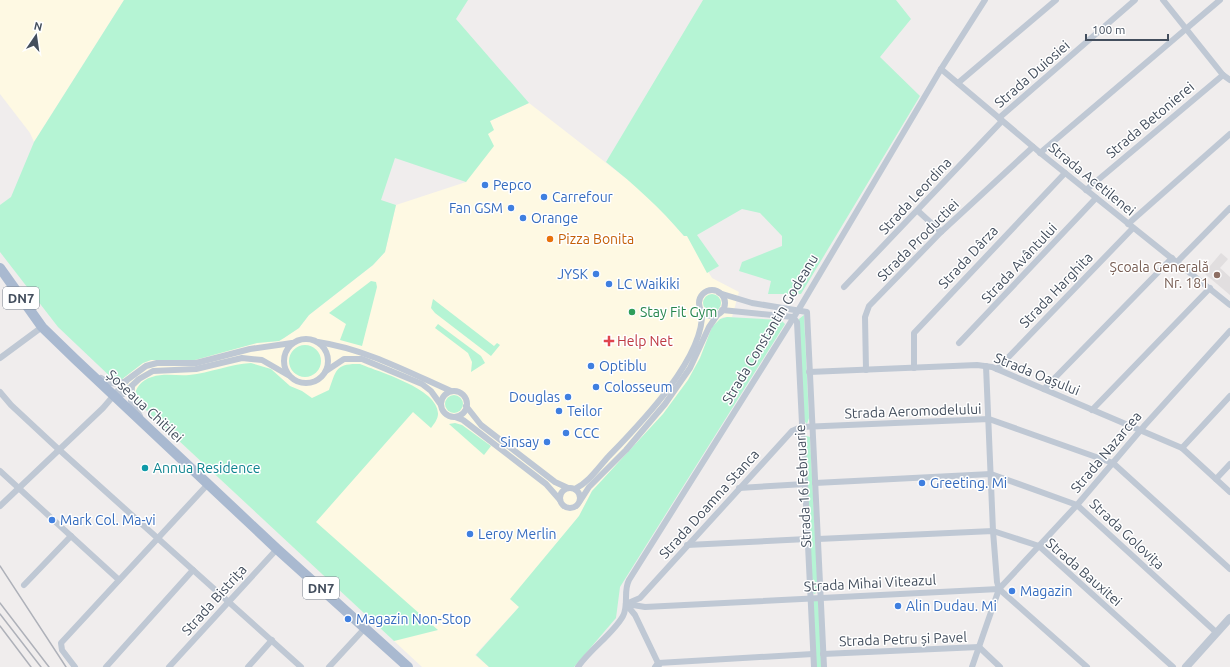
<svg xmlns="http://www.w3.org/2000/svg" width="1230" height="667" font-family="Ubuntu,sans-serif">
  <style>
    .commercial { fill: #fef9e3 }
    .education { fill: #e1dedf }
    .green { fill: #b5f4d4 }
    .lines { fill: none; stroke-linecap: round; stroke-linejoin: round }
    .minor { stroke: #bfc8d4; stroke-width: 6 }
    .tertiary { stroke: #bfc8d4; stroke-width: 8 }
    .primary { stroke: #a9b9d0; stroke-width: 10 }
    .rail { stroke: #aeb1b9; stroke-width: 1.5 }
    .shop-dot { fill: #3f7fe0; stroke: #fff; stroke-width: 1.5 }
    .food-dot { fill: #e8710a; stroke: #fff; stroke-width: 1.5 }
    .education-dot { fill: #8d6e63; stroke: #fff; stroke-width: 1.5 }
    .leisure-dot { fill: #2e9e5b; stroke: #fff; stroke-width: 1.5 }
    .health-dot { fill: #e0444e; stroke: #fff; stroke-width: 1.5 }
    .culture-dot { fill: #0f9aa8; stroke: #fff; stroke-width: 1.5 }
    .labels { text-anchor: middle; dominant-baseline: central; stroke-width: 3; stroke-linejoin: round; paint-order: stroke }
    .shield { fill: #fff; stroke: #7b838e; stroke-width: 1 }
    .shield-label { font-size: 13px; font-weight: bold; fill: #434e5d }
    .street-label { font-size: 14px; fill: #434e5d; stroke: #fff }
    .shop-label { font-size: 14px; fill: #366cbe; stroke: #fff; text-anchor: start }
    .food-label { font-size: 14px; fill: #c56008; stroke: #fff; text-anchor: start }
    .education-label { font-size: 14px; fill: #785e54; stroke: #fff; text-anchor: end }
    .leisure-label { font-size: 14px; fill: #27864d; stroke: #fff; text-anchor: start }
    .health-label { font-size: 14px; fill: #be3a42; stroke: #fff; text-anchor: start }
    .culture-label { font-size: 14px; fill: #0d838f; stroke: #fff; text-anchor: start }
  </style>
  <rect width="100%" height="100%" fill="#f0eded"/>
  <g class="commercial">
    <path d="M0,0H124L34,142L30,133L0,94Z"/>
    <path d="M529,103L641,190L665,214L684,236H687L712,278L739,292L732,317H723L712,327L700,358L688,380L663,414L592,491L579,516L511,599L519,607L475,655L489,667H422L117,383L143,363L151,360L183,361L257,343L279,341L299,328L309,315L373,265L385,252L396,205L466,182L488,133L490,121Z"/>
  </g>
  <path class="education" d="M1221,253L1228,259L1220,268L1230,277V295L1204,273Z"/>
  <g class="green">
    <path d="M124,0H468L456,19L529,103L490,121L494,130L488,134L494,146L466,182L395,158L381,200L396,205L385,252L373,265L309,315L299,328L284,338L279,341L257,343L195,360H151L143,363L117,383L58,327L0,252V205L11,197L34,142Z"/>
    <path d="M703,0H896L911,19L880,57L920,96L801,294H768L771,281L739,271L742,262L782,246V236L760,213L742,209L697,235L719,266L707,273L687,236H684C660,208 635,185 606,162Z"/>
    <path d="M371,281L376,282L377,287L362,346L340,340L346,324L329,313Z"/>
    <circle cx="712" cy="303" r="9"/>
    <path d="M433,299L494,346L497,343L500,345L491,356L435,313L431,308Z"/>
    <path d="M804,315L809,418L807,424L803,420L799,319Z"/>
    <path d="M727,317L781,320L785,324L620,587L616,618L574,667H489L476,655L519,607L510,599L579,516L592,491L663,414L688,380L700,358L712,327L720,319Z"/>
    <path d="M438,324L481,356L485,363L471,372L472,362L468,353L435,328Z"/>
    <circle cx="305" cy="361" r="16"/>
    <path d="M251,363L271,369L290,386L302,391L312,398L329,390C336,371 335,363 360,364C379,372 439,389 438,414C438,419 434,424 431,428L413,412L316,522L438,630L394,641L134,399C135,388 141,380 152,377C164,373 177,376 189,375C210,373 230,364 251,363Z"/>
    <circle cx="454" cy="404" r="9"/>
    <path d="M455,423L462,425L491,446L484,455L449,424Z"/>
    <path d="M806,436L810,437L818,590L815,594L813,593L804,439Z"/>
    <path d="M815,597L818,598L822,667H815L812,604Z"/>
  </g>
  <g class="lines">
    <g class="minor">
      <path d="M1163,0L1223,75L1230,80"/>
      <path d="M941,69L1044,156L1230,305"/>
      <path d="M958,83L1056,0"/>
      <path d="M999,118L1135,0"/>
      <path d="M1040,153L1220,0"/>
      <path d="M1086,190L1223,75"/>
      <path d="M918,211L941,232"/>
      <path d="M1128,224L1230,134"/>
      <path d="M1177,262L1230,208"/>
      <path d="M844,287L1002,121"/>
      <circle cx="712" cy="303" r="13"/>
      <path d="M719,293L752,303L807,312L824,667"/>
      <path d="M722,310L793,317"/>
      <path d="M793,317L797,322L814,667"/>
      <circle cx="306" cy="361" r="22"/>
      <path d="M318,342C365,349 408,372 451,391"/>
      <path d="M959,343L1096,198"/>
      <path d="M0,358L42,327"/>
      <path d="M914,368V333L1065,173"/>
      <path d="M997,369L1133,228"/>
      <path d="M866,370L865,317L869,306L941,232L1033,147"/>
      <path d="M326,371L344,359H362L422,384L431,391L441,405"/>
      <path d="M809,372L977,365L992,367L1182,448L1230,492"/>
      <path d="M101,378C109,384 116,385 126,381"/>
      <path d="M132,386L131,401L140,416"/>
      <path d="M1044,389L1172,258"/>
      <circle cx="454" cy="404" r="13"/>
      <path d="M0,392L11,405L55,446L301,667"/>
      <path d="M115,396L123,394L139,379L153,371L196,369L242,358L262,360L288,375"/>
      <path d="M466,406L481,425L555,482L568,488"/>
      <path d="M1092,410L1210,288"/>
      <path d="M455,417L463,420L546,484L560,500"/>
      <path d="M1182,448L1230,396"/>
      <path d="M0,471L119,580"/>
      <path d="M1216,479L1230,464"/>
      <path d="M815,483L991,474L1077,505L1217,633"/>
      <circle cx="570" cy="498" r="10"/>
      <path d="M739,488L805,484"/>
      <path d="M575,489C589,482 598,468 608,457C639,425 705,358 702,311"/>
      <path d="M580,501L589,487L626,450L665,404L690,368L709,327L718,314"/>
      <path d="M0,506L103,408L127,380L146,366L157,363H196L250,349L292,343"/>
      <path d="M818,539L993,531L1039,546L1173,667"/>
      <path d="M687,545L807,539"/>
      <path d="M24,585L71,536"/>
      <path d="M999,589L1077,505L1145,425L1230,331"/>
      <path d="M626,604L640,598L792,431L801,427L989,419L1113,463L1230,569"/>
      <path d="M626,604L635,615L659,665"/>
      <path d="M627,604L645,607L999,589L1087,667"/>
      <path d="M823,654L979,647L1000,667"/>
      <path d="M75,667L62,650L61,643L208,484"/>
      <path d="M106,667L193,570"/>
      <path d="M169,667L277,549"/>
      <path d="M248,667L272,640"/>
      <path d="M329,667L365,628"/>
      <path d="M578,667C590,649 613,634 623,616C629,604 623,591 629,580L799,309L941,69L985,0"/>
      <path d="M655,667L658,663L813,654"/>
      <path d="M972,667L999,589L997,582L993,531L986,366"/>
    </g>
    <path class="tertiary" d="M1186,667L1230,618"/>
    <path class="primary" d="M0,268L42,327L75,359L277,549L408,667"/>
    <g class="rail">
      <path d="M0,566L66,667"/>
      <path d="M0,603L49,667"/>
      <path d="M0,614L41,667"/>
      <path d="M0,626L31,667"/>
    </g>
  </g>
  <g class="shop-dot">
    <circle cx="485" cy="185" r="4"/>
    <circle cx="544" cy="197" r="4"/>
    <circle cx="511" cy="208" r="4"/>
    <circle cx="523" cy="218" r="4"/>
    <circle cx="596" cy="274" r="4"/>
    <circle cx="609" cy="284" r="4"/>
    <circle cx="591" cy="366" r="4"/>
    <circle cx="596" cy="387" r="4"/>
    <circle cx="568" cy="397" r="4"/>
    <circle cx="559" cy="411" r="4"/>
    <circle cx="566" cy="433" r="4"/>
    <circle cx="547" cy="442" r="4"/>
    <circle cx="922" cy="483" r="4"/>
    <circle cx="52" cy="520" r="4"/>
    <circle cx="470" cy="534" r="4"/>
    <circle cx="1012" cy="591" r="4"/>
    <circle cx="898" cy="606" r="4"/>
    <circle cx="348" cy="619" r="4"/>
  </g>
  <circle class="food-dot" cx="550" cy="239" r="4"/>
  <circle class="education-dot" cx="1217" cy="275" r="4"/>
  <circle class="leisure-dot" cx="632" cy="312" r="4"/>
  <path class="health-dot" d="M607 335h4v4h4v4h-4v4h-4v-4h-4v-4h4z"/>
  <circle class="culture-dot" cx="145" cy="468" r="4"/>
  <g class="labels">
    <g class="shield">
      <rect x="3" y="287" width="36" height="22" rx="3"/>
      <rect x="303" y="577" width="36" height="22" rx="3"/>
    </g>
    <g class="shield-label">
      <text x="21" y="298">DN7</text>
      <text x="321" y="588">DN7</text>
    </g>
    <g class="street-label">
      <text transform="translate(1032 74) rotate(-41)">Strada Duiosiei</text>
      <text transform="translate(1150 120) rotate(-40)">Strada Betonierei</text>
      <text transform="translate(1092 179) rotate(39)">Strada Acetilenei</text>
      <text transform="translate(915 196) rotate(-47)">Strada Leordina</text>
      <text transform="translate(918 240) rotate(-45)">Strada Productiei</text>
      <text transform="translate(968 257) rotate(-47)">Strada Dârza</text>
      <text transform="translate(1019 263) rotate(-47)">Strada Avântului</text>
      <text transform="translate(1056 290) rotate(-46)">Strada Harghita</text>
      <text transform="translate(770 329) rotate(-59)">Strada Constantin Godeanu</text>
      <text transform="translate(1037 374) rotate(22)">Strada Oașului</text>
      <text transform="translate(145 406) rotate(43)">Șoseaua Chitilei</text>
      <text transform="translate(913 411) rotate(-2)">Strada Aeromodelului</text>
      <text transform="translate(1106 452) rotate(-50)">Strada Nazarcea</text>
      <text transform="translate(803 486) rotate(-93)">Strada 16 Februarie</text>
      <text transform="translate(709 504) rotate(-48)">Strada Doamna Stanca</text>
      <text transform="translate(1127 534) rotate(43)">Strada Golovița</text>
      <text transform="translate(1084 572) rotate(41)">Strada Bauxitei</text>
      <text transform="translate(870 583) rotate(-3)">Strada Mihai Viteazul</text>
      <text transform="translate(214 600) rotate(-48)">Strada Bistrița</text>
      <text transform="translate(903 639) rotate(-2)">Strada Petru și Pavel</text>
    </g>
    <g class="shop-label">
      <text x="493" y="185">Pepco</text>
      <text x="552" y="197">Carrefour</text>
      <text x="503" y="208" text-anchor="end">Fan GSM</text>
      <text x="531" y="218">Orange</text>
      <text x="588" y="274" text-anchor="end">JYSK</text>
      <text x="617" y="284">LC Waikiki</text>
      <text x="599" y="366">Optiblu</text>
      <text x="604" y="387">Colosseum</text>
      <text x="560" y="397" text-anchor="end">Douglas</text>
      <text x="567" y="411">Teilor</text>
      <text x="574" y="433">CCC</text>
      <text x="539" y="442" text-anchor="end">Sinsay</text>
      <text x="930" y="483">Greeting. Mi</text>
      <text x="60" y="520">Mark Col. Ma-vi</text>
      <text x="478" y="534">Leroy Merlin</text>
      <text x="1020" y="591">Magazin</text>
      <text x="906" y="606">Alin Dudau. Mi</text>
      <text x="356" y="619">Magazin Non-Stop</text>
    </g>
    <g class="food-label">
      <text x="558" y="239">Pizza Bonita</text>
    </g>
    <g class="education-label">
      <text x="1209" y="267">Școala Generală<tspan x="1209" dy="16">Nr. 181</tspan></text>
    </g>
    <g class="leisure-label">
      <text x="640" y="312">Stay Fit Gym</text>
    </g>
    <g class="health-label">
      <text x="617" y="341">Help Net</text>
    </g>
    <g class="culture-label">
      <text x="153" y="468">Annua Residence</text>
    </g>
  </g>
  <g transform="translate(36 36) rotate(13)" stroke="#ffffff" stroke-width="3" paint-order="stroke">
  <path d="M0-3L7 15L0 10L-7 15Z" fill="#434e5d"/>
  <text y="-6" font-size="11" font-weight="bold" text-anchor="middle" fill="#434e5d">N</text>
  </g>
  <path d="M1086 34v6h82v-6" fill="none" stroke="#434e5d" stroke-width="2"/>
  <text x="1092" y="34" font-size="12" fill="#434e5d" stroke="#ffffff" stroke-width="3" paint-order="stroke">100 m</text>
</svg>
